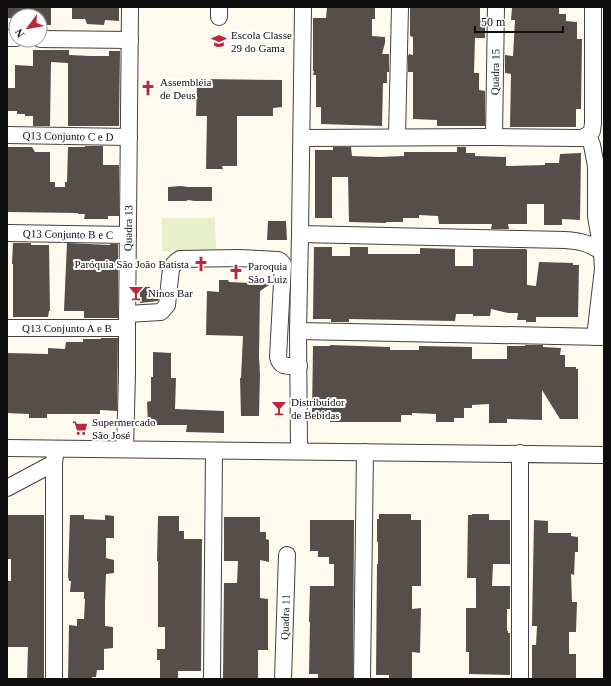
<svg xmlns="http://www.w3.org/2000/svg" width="611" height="686" font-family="Georgia,serif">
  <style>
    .pitch { fill: #e7f0ca }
    .building { fill: #564e4a }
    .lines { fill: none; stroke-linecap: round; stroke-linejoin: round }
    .minor-casing { stroke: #414141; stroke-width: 18 }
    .minor { stroke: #fff; stroke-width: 16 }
    .labels { text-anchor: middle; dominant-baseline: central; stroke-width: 4; stroke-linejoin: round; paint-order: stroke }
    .poi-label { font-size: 11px; fill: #0e0e0e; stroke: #fff; text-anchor: start }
    .street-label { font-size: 11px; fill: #0e0e0e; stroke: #fff }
  </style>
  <rect width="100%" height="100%" fill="#fffaee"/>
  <path class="pitch" d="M162,218H215L216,251H162Z"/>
  <g class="building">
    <path d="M7,7H51V25H40V16H16V19L7,18Z"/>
    <path d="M72,7H119V21L105,20L104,25L87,24L85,19H72Z"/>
    <path d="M327,7H375V19H372V36L385,37V43L382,54H389V72H387V83H383L382,126L321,124V107H316V75H313L314,71H313V18H326Z"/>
    <path d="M410,7H480V20H485V38H475L474,73H479V90L485,91V126H437V120L413,119V72H408V56L409,54L413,55V37L410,36Z"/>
    <path d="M512,7H559V14H566V21L577,22V39H582L581,109H576V127H510L511,74L505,73V55L513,56L515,20H511Z"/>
    <path d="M33,50H69V55L91,56H109V51H120L119,126H68V63L51,62L50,126H33V116H25V114H17V111H7V88H15V65L33,66Z"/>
    <path d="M203,79L282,80V107L273,108V116H237V166H222L223,169H206L207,116H196L197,86H202Z"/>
    <path d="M85,146H103V165H119V216H108V219H84L85,214H78V213L7,212V147H32L35,152H50V182H55V187H65V182H67L68,147H85Z"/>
    <path d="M333,147H351L352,156L380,157L404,156V152H457V147H466V153H475V156L506,157V166L545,165V163H559L560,154L581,153L580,220L562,219V225H544V204H527V224H508L509,229H491L492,224H439L438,216L419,215V218H403V222H386V223L349,222L348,177H332V218H315V150H333Z"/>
    <path d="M181,186L188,187H212V201H195L188,200L186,201H168V187Z"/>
    <path d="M268,221H286L287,240H267Z"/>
    <path d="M13,243H31V245H49L50,311H49L48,317H13V264H12Z"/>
    <path d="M67,243L110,245V244H118V318H84V311H64Z"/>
    <path d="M314,247H332V256H350V247H368V254H420V248L455,249V266H473V249H526L527,250V285L536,286L539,262L573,263V265H579L578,317H536V322H526V320H517L518,313H508L491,309L490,316H473V314H456L455,321L349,319V322H331V319H313Z"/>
    <path d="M219,280H228L229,282L249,283V280L261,281L269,285L260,291L259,357L260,374L259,416H241L240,378H241L243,336L206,335L207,291L219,292Z"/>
    <path d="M140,287H150V290H158V301L140,303Z"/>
    <path d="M101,338H118L117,411L100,410V414H47V418H29V414L7,413V353L48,354V348L65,349L66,342H83V339H101Z"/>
    <path d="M330,345L390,347V350H419V346L472,347V359H507V346H525V345H543V347L561,348L560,355H565V367H576V369H578V419H560L542,390V420L507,419V423H489V404L472,405V408H464V418H454V422H436V414L412,413V415H401V422H330V417L312,416L313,346H330Z"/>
    <path d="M153,352L171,353V378H176L175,409L224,411V433L186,432L187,425H148L147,402L151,401V377H153Z"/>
    <path d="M379,514H411V520H421V586H412V609L421,608L420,653L412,652V679H389V675H376L377,564H378V542H377V519H379Z"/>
    <path d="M472,514H489V520H510V564H493L492,586H510V609H507V631H508V633H510V675L469,674V652H466V608H476V578H467L468,515H472Z"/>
    <path d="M7,515H44V679H27L28,647H7V581H11V559H7Z"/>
    <path d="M70,515H84V519L105,520V515L114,516V538H106V558L114,560V573L106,574L105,602V626L113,627V648L104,649V670H97L96,677H92V679H68L69,625L77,626V619H84L85,599H84V592H70L71,581H69L68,576Z"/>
    <path d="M158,516H179V531H184V539H202L201,671H178V679H160V660H157V649H165V627H158V561H157Z"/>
    <path d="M224,517H260V532H266V539L269,540V562L260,560V598L268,599V650H258V679H223L224,583H237L238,561H224Z"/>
    <path d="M310,520H354L353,679H318V674H309L310,622H309L310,586H334V564H329V557H318V551H310Z"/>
    <path d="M534,520L548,521V533H571V536L578,537V552H575L574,575L571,574L572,602H577L576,632H569V654H576V679H532V645H536L537,626H532Z"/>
  </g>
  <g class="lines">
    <g class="minor-casing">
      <g id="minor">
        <path d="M219,17V7"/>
        <path d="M7,38H16"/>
        <path d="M40,39L130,40"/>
        <path d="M7,135L129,137"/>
        <path d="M588,135L592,145L596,166V216L602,252L603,269L595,337"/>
        <path d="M397,137L400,7"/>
        <path d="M494,137L496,7"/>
        <path d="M302,138L494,137L578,138H582L588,135L592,131L593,123V7"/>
        <path d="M7,233L128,235"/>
        <path d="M300,234L565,240C580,241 589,243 602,252H604"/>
        <path d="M127,314L161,312L167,305L171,269C173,264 175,262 180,259L239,258L278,260L280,261L283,264L278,357C280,368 289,366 299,366"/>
        <path d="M7,328H127"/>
        <path d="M298,331L604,337"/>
        <path d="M7,448L604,455"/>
        <path d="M125,449L127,374V328L130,7"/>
        <path d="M299,451L298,331L300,234L303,7"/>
        <path d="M7,488L54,463"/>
        <path d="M54,679V463L56,449"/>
        <path d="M212,679L214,451"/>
        <path d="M283,679L287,555"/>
        <path d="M362,679L365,452"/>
        <path d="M520,679V453"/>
      </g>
    </g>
    <use href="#minor" class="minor"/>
  </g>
  <defs>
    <g id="school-bare" transform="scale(1.2)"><path d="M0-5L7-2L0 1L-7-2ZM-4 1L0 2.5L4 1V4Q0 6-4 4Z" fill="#bc273d" stroke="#fff" stroke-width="2.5" paint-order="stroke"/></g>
    <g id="church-bare" transform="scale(1.2)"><path d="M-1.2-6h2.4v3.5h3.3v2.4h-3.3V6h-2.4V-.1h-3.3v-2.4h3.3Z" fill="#bc273d" stroke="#fff" stroke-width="2.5" paint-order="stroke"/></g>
    <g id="bar-bare" transform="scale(1.2)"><path d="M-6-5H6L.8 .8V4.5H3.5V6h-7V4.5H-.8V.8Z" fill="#bc273d" stroke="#fff" stroke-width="2.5" paint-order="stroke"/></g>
    <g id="supermarket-bare" transform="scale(1.2)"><path d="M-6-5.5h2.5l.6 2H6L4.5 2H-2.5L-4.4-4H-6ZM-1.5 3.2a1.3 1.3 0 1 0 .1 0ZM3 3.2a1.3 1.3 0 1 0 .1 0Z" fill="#bc273d" stroke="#fff" stroke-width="2.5" paint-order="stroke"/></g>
  </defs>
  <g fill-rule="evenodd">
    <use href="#school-bare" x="219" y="41"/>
    <use href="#church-bare" x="148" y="88"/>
    <use href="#church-bare" x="201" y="264"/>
    <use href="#church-bare" x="236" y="272"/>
    <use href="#bar-bare" x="136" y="293"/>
    <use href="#bar-bare" x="279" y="408"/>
    <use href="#supermarket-bare" x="80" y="428"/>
  </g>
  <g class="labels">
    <g class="poi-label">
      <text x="231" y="35">Escola Classe<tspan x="231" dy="13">29 do Gama</tspan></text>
      <text x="160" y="82">Assembléia<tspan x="160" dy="13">de Deus</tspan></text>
      <text x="189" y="264" text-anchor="end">Paróquia São João Batista</text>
      <text x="248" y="266">Paroquia<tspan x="248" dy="13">São Luiz</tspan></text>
      <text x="148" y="293">Ninos Bar</text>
      <text x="291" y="402">Distribuidor<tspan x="291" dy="13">de Bebidas</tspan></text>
      <text x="92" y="422">Supermercado<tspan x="92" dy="13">São José</tspan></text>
    </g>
    <g class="street-label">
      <text transform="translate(495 72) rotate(-89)">Quadra 15</text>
      <text transform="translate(68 136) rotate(1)">Q13 Conjunto C e D</text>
      <text transform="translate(128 228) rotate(-89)">Quadra 13</text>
      <text transform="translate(68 234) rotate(1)">Q13 Conjunto B e C</text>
      <text x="67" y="328">Q13 Conjunto A e B</text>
      <text transform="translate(285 617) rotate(-88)">Quadra 11</text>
    </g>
  </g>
  <rect width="611" height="686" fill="none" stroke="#0e0e0e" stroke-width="16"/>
  <g transform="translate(28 28) rotate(238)"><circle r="19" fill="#ffffff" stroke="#9f9f9f"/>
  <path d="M0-3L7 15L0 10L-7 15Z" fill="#bc273d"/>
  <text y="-6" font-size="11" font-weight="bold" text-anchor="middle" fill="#0e0e0e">N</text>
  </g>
  <path d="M475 26v6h88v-6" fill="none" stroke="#0e0e0e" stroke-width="2"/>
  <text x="481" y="26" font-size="12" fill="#0e0e0e" stroke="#ffffff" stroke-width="3" paint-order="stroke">50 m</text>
</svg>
